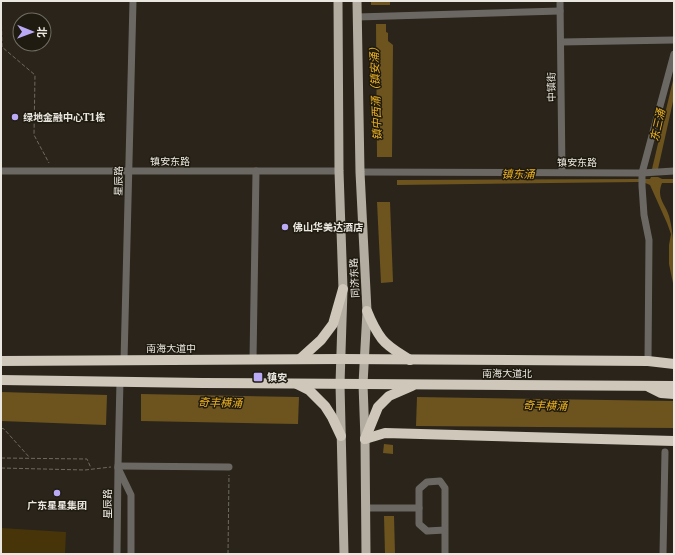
<svg xmlns="http://www.w3.org/2000/svg" width="675" height="555" font-family="'Noto Serif','Noto Sans SC',serif">
  <style>
    .green { fill: #473409 }
    .forest { fill: #6d541f }
    .lines { fill: none; stroke-linecap: round; stroke-linejoin: round }
    .path { stroke: #6f6a61; stroke-width: 1; stroke-dasharray: 4 2; stroke-linecap: butt }
    .minor { stroke: #6b6863; stroke-width: 7 }
    .major { stroke: #b2aca1; stroke-width: 9 }
    .highway { stroke: #cec7ba; stroke-width: 10 }
    .poi-dot { fill: #baaaf6; stroke: #201b11; stroke-width: 1.5 }
    .labels { text-anchor: middle; dominant-baseline: central; stroke-width: 3; stroke-linejoin: round; paint-order: stroke }
    .street-label { font-size: 10px; fill: #eae7e0; stroke: #201b11 }
    .poi-label { font-size: 10px; font-weight: bold; fill: #eae7e0; stroke: #201b11; text-anchor: start }
    .water-label { font-size: 11px; font-style: italic; fill: #efb31f; stroke: #201b11 }
  </style>
  <rect width="100%" height="100%" fill="#2a241a"/>
  <path class="green" d="M1,528L66,532L65,554H1Z"/>
  <g class="forest">
    <rect x="371" y="1" width="19" height="4"/>
    <path d="M376,24H386V32L388,33V41L393,45L392,157H377Z"/>
    <path d="M674,76V97L658,169H652Z"/>
    <path d="M651,177H658L662,179H674V183H662C656,198 665,203 669,216C675,237 674,266 674,288L669,264V245L671,234L667,223L650,185L643,182V179H650Z"/>
    <path d="M639,179V182L397,185V180Z"/>
    <path d="M377,202H390L393,282L381,283Z"/>
    <path d="M1,392L107,395L106,425L1,421Z"/>
    <path d="M141,394L299,397L298,424L141,421Z"/>
    <path d="M417,397L674,401V428L416,426Z"/>
    <path d="M384,444L393,445V454L383,453Z"/>
    <path d="M384,516H394L395,554H385Z"/>
  </g>
  <g class="lines">
    <g class="path">
      <path d="M1,1L2,47L35,75L34,135L49,163"/>
      <path d="M1,428L4,429L30,458"/>
      <path d="M1,458L87,459L91,468"/>
      <path d="M1,468L85,470L111,467"/>
      <path d="M228,554L229,475"/>
    </g>
    <g class="minor">
      <path d="M560,1L562,172"/>
      <path d="M357,17L560,11"/>
      <path d="M561,42L674,40"/>
      <path d="M1,171H339"/>
      <path d="M360,172L642,173L674,171"/>
      <path d="M253,360L256,171"/>
      <path d="M124,361L133,1"/>
      <path d="M648,361L649,240L644,215L642,186V173L674,54"/>
      <path d="M118,466L229,467"/>
      <path d="M118,468L131,495V554"/>
      <path d="M366,508H419"/>
      <path d="M445,530L427,531L419,524V489L427,482L440,481L445,488V554"/>
      <path d="M117,554L118,466L120,381"/>
      <path d="M663,554L665,452"/>
    </g>
    <g class="major">
      <path d="M338,1L339,171L343,289L340,384L344,554"/>
      <path d="M357,1L360,172L367,311L363,384L365,439L366,554"/>
    </g>
    <g class="highway">
      <path d="M367,311C371,321 376,331 382,339C389,348 401,354 410,360"/>
      <path d="M300,359L321,340L333,324L343,289"/>
      <path d="M1,361L341,359L648,361L674,364"/>
      <path d="M1,380L202,383L674,386"/>
      <path d="M297,384L309,390L325,406L332,417L341,436"/>
      <path d="M649,387L661,393L674,394"/>
      <path d="M365,439L385,433L674,441"/>
      <path d="M365,439L378,407L389,396L412,386"/>
    </g>
  </g>
  <g class="poi-dot">
    <circle cx="15" cy="117" r="4"/>
    <circle cx="285" cy="227" r="4"/>
    <rect x="253" y="372" width="10" height="10" rx="2"/>
    <circle cx="57" cy="493" r="4"/>
  </g>
  <g class="labels">
    <g class="street-label">
      <text transform="translate(551 87) rotate(-91)">中镇街</text>
      <text x="170" y="161">镇安东路</text>
      <text x="577" y="162">镇安东路</text>
      <text transform="translate(118 181) rotate(-89)">星辰路</text>
      <text transform="translate(354 278) rotate(-93)">同济东路</text>
      <text x="171" y="348">南海大道中</text>
      <text x="507" y="373">南海大道北</text>
      <text transform="translate(107 504) rotate(-90)">星辰路</text>
    </g>
    <g class="poi-label">
      <text x="23" y="117">绿地金融中心T1栋</text>
      <text x="293" y="227">佛山华美达酒店</text>
      <text x="267" y="377">镇安</text>
      <text x="57" y="505" text-anchor="middle">广东星星集团</text>
    </g>
    <g class="water-label">
      <text transform="translate(375 91) rotate(-92)">镇中西涌（镇安涌）</text>
      <text transform="translate(657 125) rotate(-77)">东三涌</text>
      <text x="518" y="173">镇东涌</text>
      <text transform="translate(220 402) rotate(1)">奇丰横涌</text>
      <text transform="translate(545 405) rotate(1)">奇丰横涌</text>
    </g>
  </g>
  <rect width="675" height="555" fill="none" stroke="#eae7e0" stroke-width="4"/>
  <g transform="translate(32 32) rotate(91)"><circle r="19" fill="#201b11" stroke="#716d64"/>
  <path d="M0-3L7 15L0 10L-7 15Z" fill="#baaaf6"/>
  <text y="-6" font-size="11" font-weight="bold" text-anchor="middle" fill="#eae7e0">北</text>
  </g>
</svg>
